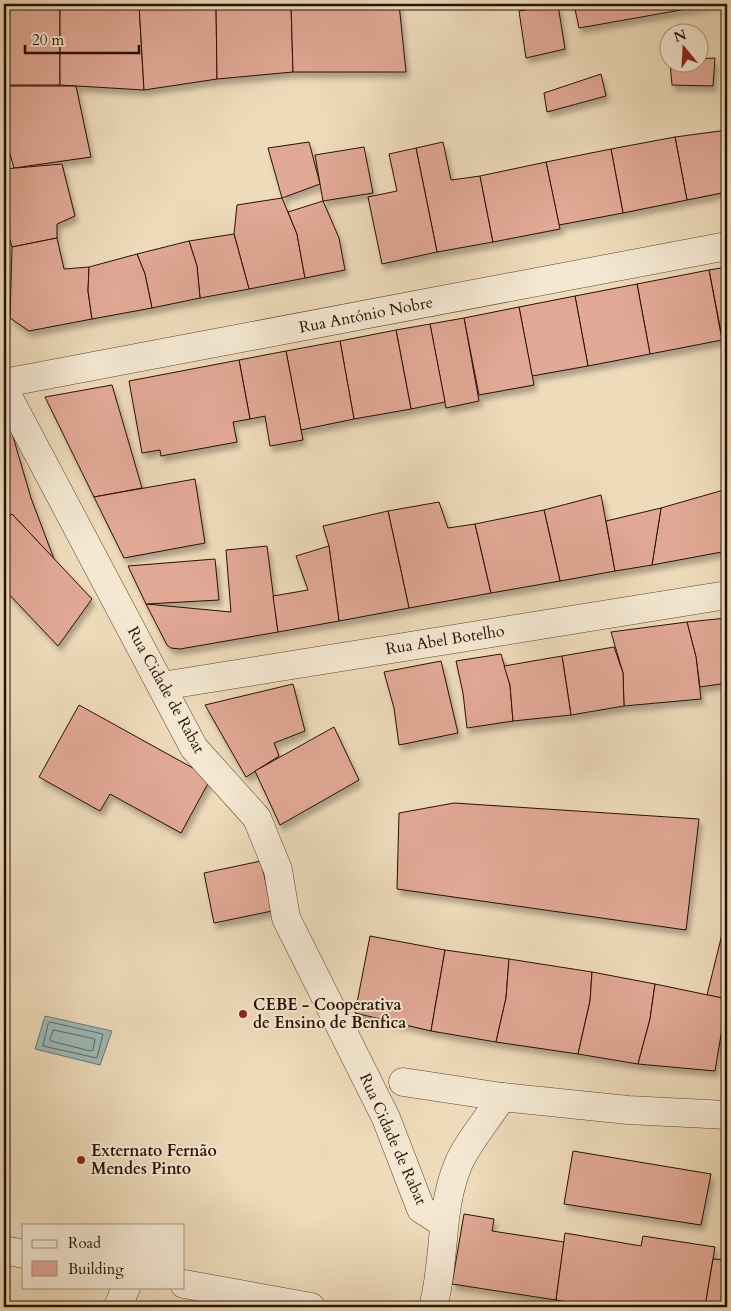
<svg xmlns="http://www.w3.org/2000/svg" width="731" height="1311" font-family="Cardo,serif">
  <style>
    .water { fill: #9cb9b8; stroke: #6d7670 }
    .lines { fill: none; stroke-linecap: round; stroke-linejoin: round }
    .shore { stroke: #62655e; stroke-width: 1 }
    .building { fill: #e1a895; stroke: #271105; filter: url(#shadow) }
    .minor-casing { stroke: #594432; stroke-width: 29 }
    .minor { stroke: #f4e8d2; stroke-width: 28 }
    .poi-dot { fill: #8f2418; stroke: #f4e8d2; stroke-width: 2 }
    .labels { text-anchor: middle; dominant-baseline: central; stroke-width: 4; stroke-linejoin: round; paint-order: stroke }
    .street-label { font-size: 16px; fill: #271105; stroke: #f4e8d2 }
    .poi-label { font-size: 16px; font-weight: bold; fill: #271105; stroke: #f4e8d2; text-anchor: start }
  </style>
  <defs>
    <filter id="shadow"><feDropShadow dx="3" dy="5.5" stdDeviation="2.5" flood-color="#0004"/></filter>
  </defs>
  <rect width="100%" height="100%" fill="#eedbba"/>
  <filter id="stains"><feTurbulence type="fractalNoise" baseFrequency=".004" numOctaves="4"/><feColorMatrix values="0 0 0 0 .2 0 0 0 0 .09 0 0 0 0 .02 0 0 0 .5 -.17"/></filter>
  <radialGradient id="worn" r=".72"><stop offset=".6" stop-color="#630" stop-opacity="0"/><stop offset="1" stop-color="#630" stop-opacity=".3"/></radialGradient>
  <path class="water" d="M45,1016L112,1031L100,1065L35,1049Z"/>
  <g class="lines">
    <g class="shore">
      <path d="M50,1022L103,1034L97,1058L43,1046L48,1024Z"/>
      <path d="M54,1030L95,1039L93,1050L90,1051L51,1041L50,1039Z"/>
    </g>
  </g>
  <g class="building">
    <rect x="4" y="4" width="56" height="81"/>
    <path d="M60,4H139L144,90L60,85Z"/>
    <path d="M139,4H216L217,79L144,90Z"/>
    <path d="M216,4H291L293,72L217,79Z"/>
    <path d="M291,4H399L406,72H293Z"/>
    <path d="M574,4H680L681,10L579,28Z"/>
    <path d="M680,4H718L681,10Z"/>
    <path d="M558,5L565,49L526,58L519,11Z"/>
    <path d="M715,58L713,86L672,85L670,62H698V59Z"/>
    <path d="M601,74L606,96L547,112L544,93Z"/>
    <path d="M4,86H76L91,157L14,168L4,133Z"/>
    <path d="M727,130V192L687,200L675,137Z"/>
    <path d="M675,137L687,200L623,213L611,149Z"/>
    <path d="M309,142L320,184L282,198L268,148Z"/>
    <path d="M443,142L451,180L480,176L493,242L437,252L416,148Z"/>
    <path d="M364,147L373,193L323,201L315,155Z"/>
    <path d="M416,148L437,252L382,264L368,197L397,191L389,154Z"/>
    <path d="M611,149L623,213L559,225L546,162Z"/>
    <path d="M546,162L560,229L493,242L480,176Z"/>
    <path d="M62,164L75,216L57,224V238L12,247L4,219V169Z"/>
    <path d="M282,198L297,234L305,278L249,289L234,234L237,205Z"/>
    <path d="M323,201L339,238L345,270L305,278L297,234L288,212Z"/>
    <path d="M234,234L249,289L200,298L197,266L189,241Z"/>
    <path d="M57,238L64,269L89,267L88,291L92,319L29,331L10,318L12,247Z"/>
    <path d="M189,241L197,266L200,298L152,308L145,274L137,254Z"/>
    <path d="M137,254L145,274L152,308L92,319L88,291L89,267Z"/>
    <path d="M727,267V331L721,332L709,270Z"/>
    <path d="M709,270L722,340L650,354L637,284Z"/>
    <path d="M637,284L650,354L588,366L575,296Z"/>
    <path d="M575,296L588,366L532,376L519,307Z"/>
    <path d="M519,307L534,385L479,395L464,318Z"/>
    <path d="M464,318L479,401L446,408L430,324Z"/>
    <path d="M430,324L445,402L411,409L396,330Z"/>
    <path d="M396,330L411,409L354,419L340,341Z"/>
    <path d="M340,341L354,419L301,430L286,351Z"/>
    <path d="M286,351L303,440L270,446L265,416L250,419L239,360Z"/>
    <path d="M239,360L250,419L233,422L237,442L161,456L160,450L142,453L129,381Z"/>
    <path d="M112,385L142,488L94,497L45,397Z"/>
    <path d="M4,406L31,498L54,559L12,514L4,521Z"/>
    <path d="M195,479L205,543L124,558L94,497Z"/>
    <path d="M727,489V551L652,565L661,508Z"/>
    <path d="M601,495L615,571L560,581L544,510Z"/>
    <path d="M439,502L448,528L475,524L491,593L409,608L388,511Z"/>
    <path d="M661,508L652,565L615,571L606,521Z"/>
    <path d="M544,510L560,581L491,593L475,524Z"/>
    <path d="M388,511L409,608L339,621L329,546L323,526Z"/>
    <path d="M12,514L92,599L58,646L4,589V521Z"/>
    <path d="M267,546L278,632L180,649L171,648L167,645L146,604L231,612L226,550Z"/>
    <path d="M329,546L339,621L278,632L273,596L308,590L296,556Z"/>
    <path d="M215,559L219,600L146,604L128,566Z"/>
    <path d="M727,618V683L700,687L696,657L687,622Z"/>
    <path d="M687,622L696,657L701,699L624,706L623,673L611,632Z"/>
    <path d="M614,647L623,673L624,706L571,715L562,656Z"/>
    <path d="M501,654L510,685L513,721L467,728L463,693L456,661Z"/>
    <path d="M562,656L571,715L513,721L510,685L504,666Z"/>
    <path d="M441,661L458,733L399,745L394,708L384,672Z"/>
    <path d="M293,684L305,731L274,743L279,756L246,777L205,705Z"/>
    <path d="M79,705L211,778L181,833L110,794L100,811L39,777Z"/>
    <path d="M334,727L359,780L280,825L255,771Z"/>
    <path d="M454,803L699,819L686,930L397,889L399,813Z"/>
    <path d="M261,861L272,911L214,923L204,873Z"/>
    <path d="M726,918H727V999L707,995Z"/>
    <path d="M370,936L445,950L431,1031L355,1013Z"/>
    <path d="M445,950L509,959L506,998L496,1042L431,1031Z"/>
    <path d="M509,959L592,972L590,1001L578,1054L496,1042L506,998Z"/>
    <path d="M592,972L655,984L650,1019L638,1064L578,1054L590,1001Z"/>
    <path d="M655,984L727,999L715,1071L638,1064L650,1019Z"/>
    <path d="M573,1151L711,1174L701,1225L564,1204Z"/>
    <path d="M464,1214L494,1219L492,1231L564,1242L556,1300L452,1284Z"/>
    <path d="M565,1233L641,1246L643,1236L715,1247L705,1307H601L556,1300Z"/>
    <path d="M713,1259L727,1260V1307H705Z"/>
  </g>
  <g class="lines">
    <g class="minor-casing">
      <g id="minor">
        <path d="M4,383L727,246"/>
        <path d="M4,389L194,748L257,818L278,870L286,918L386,1118L421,1209L443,1223"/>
        <path d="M162,686L727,595"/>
        <path d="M403,1082L502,1097"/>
        <path d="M4,1250L24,1254"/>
        <path d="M184,1284L311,1307"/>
        <path d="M118,1307L126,1287"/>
        <path d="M433,1307C446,1261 439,1210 458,1165C465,1146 490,1116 502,1097L628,1110L727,1115"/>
      </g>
    </g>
    <use href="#minor" class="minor"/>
  </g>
  <g class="poi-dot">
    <circle cx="243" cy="1014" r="5"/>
    <circle cx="81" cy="1160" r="5"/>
  </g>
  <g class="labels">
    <g class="street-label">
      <text transform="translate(366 315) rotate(-11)">Rua António Nobre</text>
      <text transform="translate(445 640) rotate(-9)">Rua Abel Botelho</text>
      <text transform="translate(166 690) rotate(61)">Rua Cidade de Rabat</text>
      <text transform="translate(393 1139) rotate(66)">Rua Cidade de Rabat</text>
    </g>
    <g class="poi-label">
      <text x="253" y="1005">CEBE - Cooperativa<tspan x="253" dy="18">de Ensino de Benfica</tspan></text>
      <text x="91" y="1151">Externato Fernão<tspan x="91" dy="18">Mendes Pinto</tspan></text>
    </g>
  </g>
  <rect width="731" height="1311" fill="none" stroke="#eedbba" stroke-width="20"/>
  <rect x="5" y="5" width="721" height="1301" fill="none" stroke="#271105" stroke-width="2.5"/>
  <rect x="10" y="10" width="711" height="1291" fill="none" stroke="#271105"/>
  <rect x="22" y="1224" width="162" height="65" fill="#f4e8d2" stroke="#a29280"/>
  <rect x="32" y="1240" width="25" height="8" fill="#f4e8d2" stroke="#a29280"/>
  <text x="68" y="1248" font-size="15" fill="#271105">Road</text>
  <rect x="32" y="1261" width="25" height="15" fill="#e1a895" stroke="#a29280"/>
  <text x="68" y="1274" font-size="15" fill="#271105">Building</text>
  <g transform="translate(684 48) rotate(342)"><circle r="24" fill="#f4e8d2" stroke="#a29280"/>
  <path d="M0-4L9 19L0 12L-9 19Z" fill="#8f2418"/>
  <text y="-8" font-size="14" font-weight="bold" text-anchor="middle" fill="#271105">N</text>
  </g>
  <path d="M25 45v8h114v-8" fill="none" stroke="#271105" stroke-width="2.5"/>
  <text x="32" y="45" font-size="15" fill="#271105" stroke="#f4e8d2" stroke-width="4" paint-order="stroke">20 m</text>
  <rect width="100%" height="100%" filter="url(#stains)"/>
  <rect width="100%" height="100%" fill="url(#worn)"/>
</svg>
